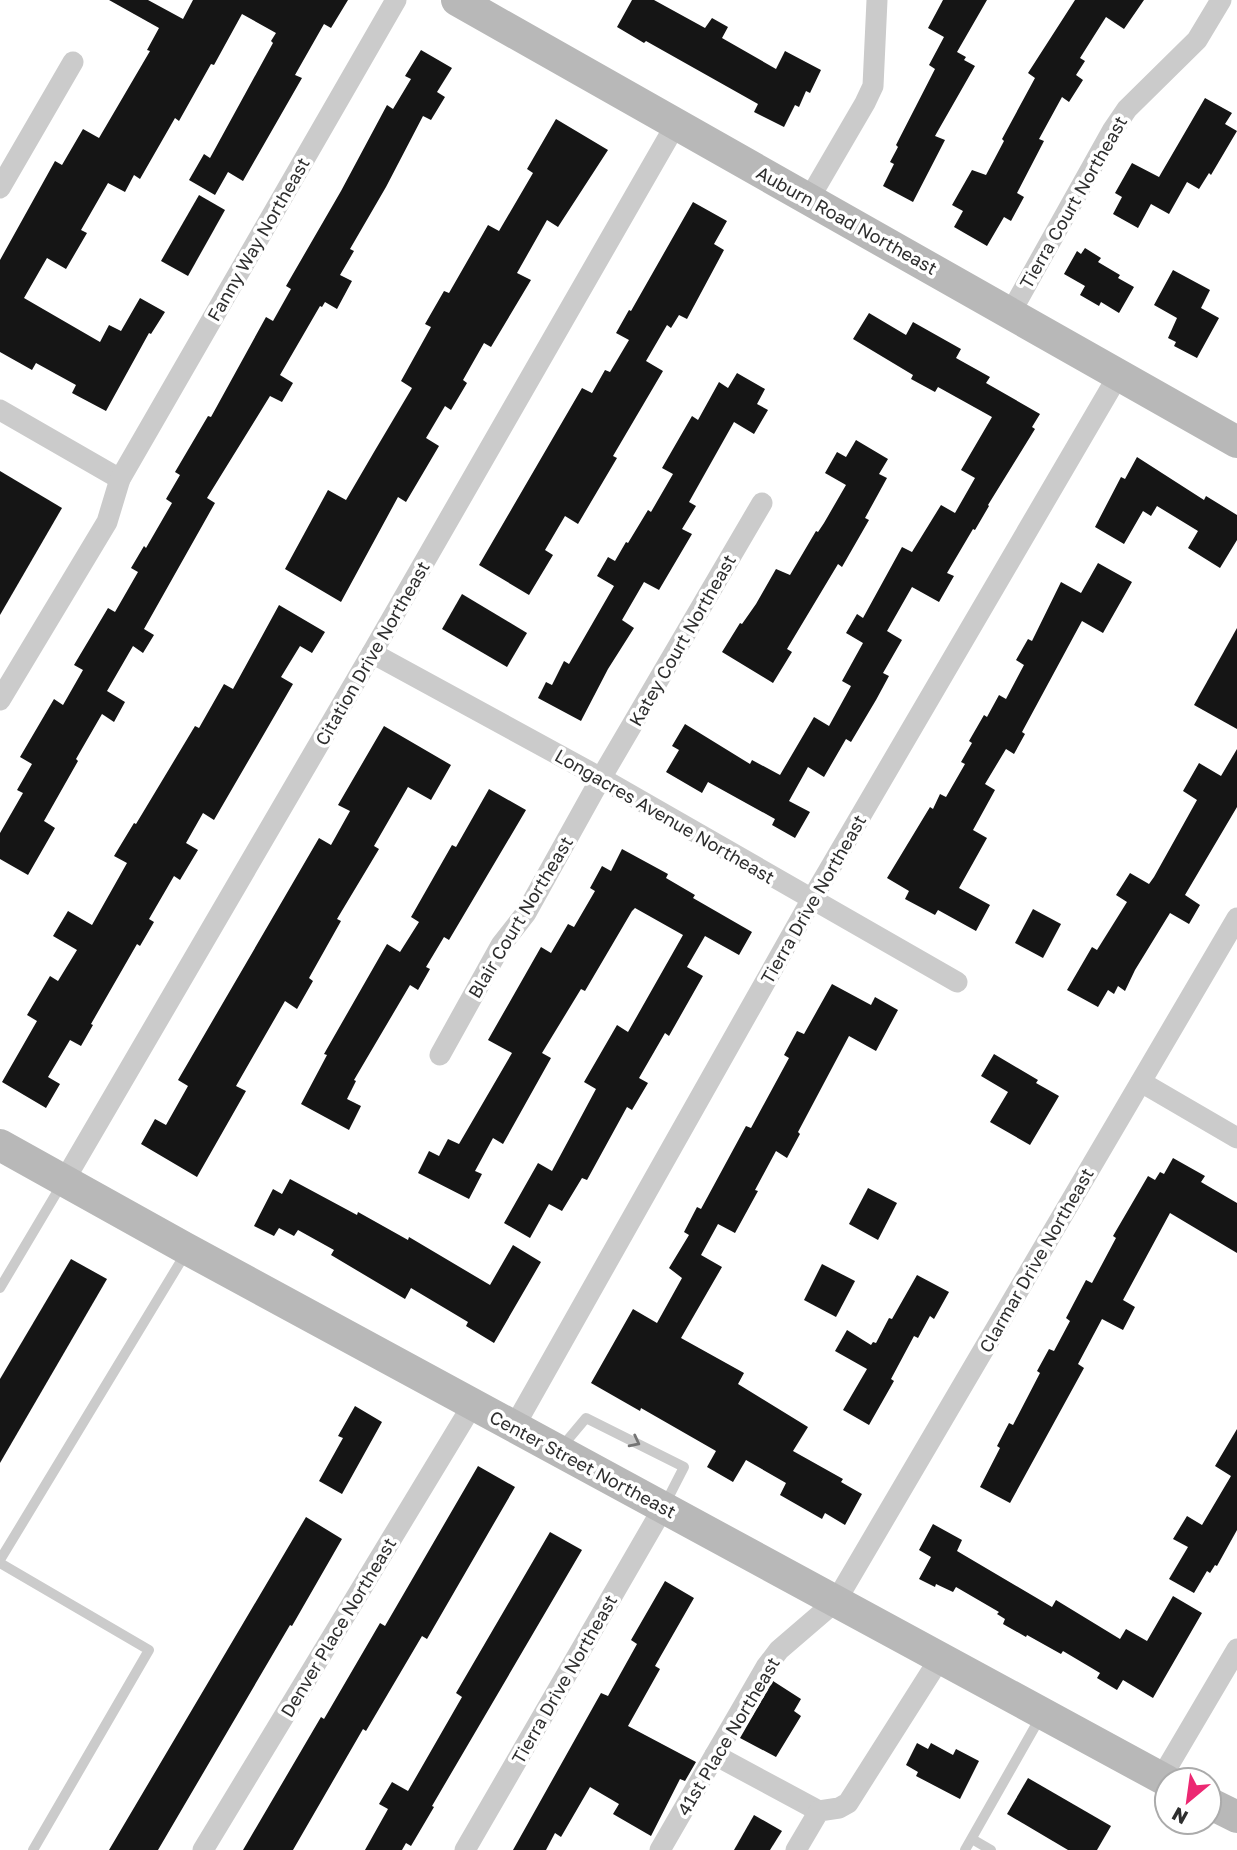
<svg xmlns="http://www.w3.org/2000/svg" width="1237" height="1850" font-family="'Golos Text',sans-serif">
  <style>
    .building { fill: #151515 }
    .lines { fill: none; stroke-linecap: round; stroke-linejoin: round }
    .lane { stroke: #cbcbcb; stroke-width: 10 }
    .street { stroke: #cbcbcb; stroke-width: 21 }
    .secondary { stroke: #b8b8b8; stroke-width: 32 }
    .oneway { stroke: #757575 }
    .labels { text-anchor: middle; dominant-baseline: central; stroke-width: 7; stroke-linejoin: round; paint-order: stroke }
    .street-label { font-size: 18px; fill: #2e2e2e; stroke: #fff }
  </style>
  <rect width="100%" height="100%" fill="#fff"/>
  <g class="building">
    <path d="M109,0H148L183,19L193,0H348L331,28L324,24L295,75L302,78L243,181L228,172L215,195L189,180L204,154L210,158L273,43L271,41L276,33L242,14L214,65L211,64L179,121L175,118L140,179L134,175L125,192L108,183L81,230L87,233L66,269L47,258L24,298L100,342L109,325L121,331L140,298L165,312L151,334L149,333L106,411L72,393L76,385L36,363L32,370L0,352V260L55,161L62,165L83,129L99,138L150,51L147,50L159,28Z"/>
    <path d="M632,0H654L705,28L712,18L728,27L722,38L776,69L785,51L821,70L810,93L806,91L799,107L795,105L784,127L754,112L758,104L646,41L644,43L617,27Z"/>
    <path d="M943,0H987L957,52L966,57L964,60L975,66L935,136L945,140L913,202L883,186L894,164L890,162L898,147L896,145L935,69L929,65L944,37L928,28Z"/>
    <path d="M1075,0H1144L1124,29L1106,17L1080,58L1085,61L1076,75L1083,80L1069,102L1062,97L1039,139L1044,141L1017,193L1024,197L1011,221L1004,217L987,246L954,227L963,211L952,205L972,170L986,175L1004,141L1002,139L1035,78L1028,73Z"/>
    <path d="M421,50L452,68L437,92L445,97L431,120L423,116L386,187L350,249L354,251L340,275L352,281L337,309L325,302L322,307L320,306L280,375L293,383L282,402L270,396L207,498L215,503L144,629L154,635L143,653L133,646L107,691L125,702L114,722L102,714L76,759L78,761L44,821L55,828L28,875L0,859V833L23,793L17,790L32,764L20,757L54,699L63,705L83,670L74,665L108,608L115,612L138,572L131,568L144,546L146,548L172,503L166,499L180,475L175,472L208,416L211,417L266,317L273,321L291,289L286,286L341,191L387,105L393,109L411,79L405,76Z"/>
    <path d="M1205,98L1232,113L1225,124L1237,131L1211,175L1209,173L1199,189L1187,182L1169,214L1151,204L1138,228L1113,214L1122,197L1115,193L1132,163L1159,177Z"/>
    <path d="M556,119L608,150L558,227L547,220L517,273L531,280L491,347L484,343L463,380L467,383L451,410L445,406L426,438L439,446L406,502L398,497L341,602L285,569L328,490L346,500L374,452L412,388L401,381L431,327L425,324L444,291L449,293L488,225L499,231L533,173L527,169Z"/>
    <path d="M199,195L225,210L188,276L161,261Z"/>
    <path d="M693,202L727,221L714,244L724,250L687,319L679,315L671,328L667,325L646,361L663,371L613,456L617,458L578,524L565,516L545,550L553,555L529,595L479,565L582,388L592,393L605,370L610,372L629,340L616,333L629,310L631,311Z"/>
    <path d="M1085,248L1101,258L1098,262L1120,275L1118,278L1134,287L1119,313L1101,302L1099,306L1080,295L1085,286L1064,274L1077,251L1081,254Z"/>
    <path d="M1173,270L1210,290L1201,308L1219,318L1197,358L1174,346L1176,342L1168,338L1177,318L1154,305Z"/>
    <path d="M869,313L906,335L913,322L961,349L956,358L990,377L986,383L1040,414L1032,427L1035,429L988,505L989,506L975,530L973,529L947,573L954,576L939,602L912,587L887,631L902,640L883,673L889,676L876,700L851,742L846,739L824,777L808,767L789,801L810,812L795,838L772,825L775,819L708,782L702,793L666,772L679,750L672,746L685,724L750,764L752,760L780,775L814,717L829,726L851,686L842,681L863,643L846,633L857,614L863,618L902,547L912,552L941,505L955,513L975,478L961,470L992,417L938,387L935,392L911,379L913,375L853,339Z"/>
    <path d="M737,373L765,389L757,404L768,410L754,434L734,422L689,502L696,506L682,529L692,534L659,590L644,582L622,620L634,628L608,669L581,721L538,698L546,682L552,685L564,661L569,664L614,586L597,576L608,557L615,561L626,542L628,543L648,510L651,512L673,474L662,468L692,416L698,420L719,382L728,388Z"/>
    <path d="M856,440L888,459L879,474L887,478L865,518L869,520L842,567L838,564L787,649L792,652L773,683L722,652L740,623L742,624L756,604L776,569L790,575L816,531L818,532L824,523L846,485L825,473L837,452L846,457Z"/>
    <path d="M1137,457L1204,500L1206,496L1237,515V540L1220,568L1188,548L1198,531L1157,506L1151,516L1143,511L1124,544L1095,527L1121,477L1125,479Z"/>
    <path d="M0,471L62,508L0,615Z"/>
    <path d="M1098,563L1132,582L1103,633L1082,621L1022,732L1025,734L1014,754L1006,749L985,784L995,790L973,830L987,838L959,888L990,905L976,931L938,910L935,915L905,899L909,891L887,878L930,807L933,809L940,794L946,797L965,764L961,762L972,743L969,741L984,715L987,717L999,695L1006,699L1024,665L1016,660L1028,639L1032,641L1061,582L1081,593Z"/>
    <path d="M462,594L527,633L507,667L442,629Z"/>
    <path d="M279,605L325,632L312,653L300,646L281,677L293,684L214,820L203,813L186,843L198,850L180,880L174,876L149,919L154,922L140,946L137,944L91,1024L93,1025L81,1046L70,1040L48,1077L60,1084L46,1108L2,1082L37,1021L27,1015L50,976L58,981L77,950L53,936L68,911L92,925L127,863L114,856L134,823L136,824L195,726L199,728L224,684L233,689Z"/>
    <path d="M1237,628V729L1194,705Z"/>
    <path d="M384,726L451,765L431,800L408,787L374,846L379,849L337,919L341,921L309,978L313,981L297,1009L285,1001L236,1086L246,1091L197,1177L141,1144L155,1119L166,1125L188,1086L178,1080L319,838L331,845L350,811L338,805Z"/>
    <path d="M1237,749V807L1185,895L1200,905L1189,924L1170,913L1135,970L1125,991L1118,986L1114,994L1108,990L1098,1007L1067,990L1092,947L1097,950L1127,902L1116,895L1130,873L1149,884L1154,877L1197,800L1183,791L1199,763L1221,776Z"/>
    <path d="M489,789L526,810L449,940L444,937L426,967L430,969L418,990L410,985L354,1080L356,1081L347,1099L361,1106L349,1130L301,1104L327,1055L324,1054L387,944L400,952L419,922L411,917L452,845L456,847Z"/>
    <path d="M622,849L668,874L666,878L695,895L693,898L752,932L739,955L705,936L687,967L703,976L669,1036L665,1033L639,1078L648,1083L632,1110L627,1107L587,1180L582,1178L562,1211L549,1204L530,1238L504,1223L538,1163L552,1171L596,1089L584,1082L617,1025L628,1032L683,935L635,908L632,911L585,991L581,989L542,1053L551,1058L503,1144L493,1138L475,1171L482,1174L469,1199L418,1173L429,1151L439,1156L448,1139L459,1144L512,1053L488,1040L541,947L551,953L568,924L574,927L595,891L590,888L602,866L611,871Z"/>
    <path d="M1033,909L1061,924L1043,958L1015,943Z"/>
    <path d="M832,984L871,1005L875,997L898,1010L876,1051L849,1036L798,1132L800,1134L787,1158L776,1151L755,1190L758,1191L735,1233L718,1224L701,1255L722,1267L681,1338L744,1373L738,1384L808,1427L793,1451L843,1479L841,1482L862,1494L845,1525L825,1513L822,1519L780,1495L786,1483L746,1460L733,1482L707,1467L716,1451L641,1408L640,1411L591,1383L633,1309L657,1323L682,1278L669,1268L689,1235L684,1232L697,1207L701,1209L746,1126L751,1128L789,1058L784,1055L797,1031L804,1034Z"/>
    <path d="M994,1054L1038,1080L1036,1083L1059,1096L1030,1145L990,1122L1008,1092L981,1076Z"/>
    <path d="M1173,1158L1205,1176L1201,1182L1237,1203V1253L1170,1213L1123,1300L1135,1307L1123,1330L1102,1319L1078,1364L1084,1368L1010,1503L980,1487L1000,1448L997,1446L1009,1423L1013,1425L1040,1373L1037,1371L1049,1349L1054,1351L1070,1321L1066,1318L1086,1280L1092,1283L1116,1238L1113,1236L1148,1176L1155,1180L1160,1172L1164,1174Z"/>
    <path d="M290,1179L357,1215L358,1212L408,1240L409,1237L490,1285L513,1245L541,1262L494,1343L466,1326L468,1322L411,1288L405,1299L331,1255L334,1250L298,1230L294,1236L279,1228L274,1236L254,1226L273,1189L282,1194Z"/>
    <path d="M868,1188L897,1203L878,1240L849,1224Z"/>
    <path d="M71,1259L107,1279L0,1463V1379Z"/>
    <path d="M822,1264L855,1281L836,1317L804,1300Z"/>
    <path d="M917,1275L949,1292L934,1319L930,1316L918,1338L914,1336L891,1379L894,1381L869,1425L843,1410L867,1369L835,1351L847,1330L871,1345L873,1342L876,1343L889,1318L892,1319Z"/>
    <path d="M355,1406L382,1422L342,1494L319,1481L343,1438L338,1436Z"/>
    <path d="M1237,1429V1530L1217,1566L1215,1565L1210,1573L1207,1571L1194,1593L1169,1579L1188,1547L1173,1539L1187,1516L1202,1525L1231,1476L1215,1466Z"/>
    <path d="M478,1466L515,1487L427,1639L422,1636L366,1731L363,1729L293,1850H243L321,1717L324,1719L380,1623L385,1626Z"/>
    <path d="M306,1517L342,1539L292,1626L290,1625L158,1850H109Z"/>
    <path d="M933,1524L962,1540L957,1551L1052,1607L1056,1600L1120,1639L1126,1629L1147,1641L1173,1596L1202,1613L1153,1698L1123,1680L1117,1690L1097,1678L1100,1673L1063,1651L1061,1654L1027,1635L1026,1637L1003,1624L1005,1619L997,1614L999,1612L956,1587L953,1592L936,1584L935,1587L919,1579L931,1557L919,1550Z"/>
    <path d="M550,1532L582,1550L432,1806L434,1807L411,1846L406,1843L402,1850H365L388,1809L379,1804L392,1782L408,1791L462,1697L456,1693Z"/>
    <path d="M665,1581L694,1598L655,1666L660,1669L628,1726L696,1762L685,1781L680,1779L651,1836L613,1814L619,1804L590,1787L561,1837L555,1833L546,1850H513L601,1693L608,1696L637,1644L631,1640Z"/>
    <path d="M773,1681L801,1699L794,1711L801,1716L776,1757L740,1738Z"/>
    <path d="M917,1743L928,1749L931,1743L953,1755L956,1749L979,1761L960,1799L916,1776L918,1772L906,1765Z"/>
    <path d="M1028,1778L1111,1826L1097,1850H1068L1007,1814Z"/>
    <path d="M754,1815L782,1831L770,1850H734Z"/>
  </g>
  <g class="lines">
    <g class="lane">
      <path d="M0,1288L63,1182"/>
      <path d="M560,1449L586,1418L684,1467L664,1506"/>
      <path d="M0,1560L187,1251"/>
      <path d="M0,1563L149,1650L33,1850"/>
      <path d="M972,1839L991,1850"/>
      <path d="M965,1850L1041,1716"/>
    </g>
    <g class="street">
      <path d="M0,188L73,62"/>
      <path d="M809,199L865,103L873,86L877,0"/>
      <path d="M1011,312L1112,131L1127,109L1197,40L1221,0"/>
      <path d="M0,410L120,479"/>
      <path d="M372,653L601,778L957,982"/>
      <path d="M0,700L107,522L120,479L396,0"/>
      <path d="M440,1055L501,945L526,913L601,778L762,503"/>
      <path d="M1141,1082L1237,1138"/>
      <path d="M64,1181L372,653L676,124"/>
      <path d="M514,1427L812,899L1119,374"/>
      <path d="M715,1755L819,1811"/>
      <path d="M1161,1778L1237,1649"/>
      <path d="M203,1850L473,1404"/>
      <path d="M465,1850L663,1508"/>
      <path d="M660,1850L766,1667L779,1650L836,1601L1237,918"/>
      <path d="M796,1850L819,1811L839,1808L848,1803L940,1658"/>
    </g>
    <g class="secondary">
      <path d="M457,0L1237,442"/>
      <path d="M0,1145L185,1248L1167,1781"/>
      <path d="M1209,1803L1237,1817"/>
    </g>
  </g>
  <defs><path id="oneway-chevron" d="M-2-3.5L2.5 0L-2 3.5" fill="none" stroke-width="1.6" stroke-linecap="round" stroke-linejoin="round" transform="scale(1.75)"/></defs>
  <use class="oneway" href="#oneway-chevron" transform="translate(635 1442) rotate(27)"/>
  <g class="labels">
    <g class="street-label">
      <text transform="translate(1073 202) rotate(-60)">Tierra Court Northeast</text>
      <text transform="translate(847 220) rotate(29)">Auburn Road Northeast</text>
      <text transform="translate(258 239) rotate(-60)">Fanny Way Northeast</text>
      <text transform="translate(682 640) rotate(-60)">Katey Court Northeast</text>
      <text transform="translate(372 653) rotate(-60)">Citation Drive Northeast</text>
      <text transform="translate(665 816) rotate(30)">Longacres Avenue Northeast</text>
      <text transform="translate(813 899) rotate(-60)">Tierra Drive Northeast</text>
      <text transform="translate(520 917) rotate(-59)">Blair Court Northeast</text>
      <text transform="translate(1036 1260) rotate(-60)">Clarmar Drive Northeast</text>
      <text transform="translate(583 1464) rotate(28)">Center Street Northeast</text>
      <text transform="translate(338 1627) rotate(-59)">Denver Place Northeast</text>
      <text transform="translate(564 1679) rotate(-60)">Tierra Drive Northeast</text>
      <text transform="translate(728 1736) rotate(-59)">41st Place Northeast</text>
    </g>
  </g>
  <g transform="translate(1188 1801) rotate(209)"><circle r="33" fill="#ffffff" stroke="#ababab" stroke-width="2"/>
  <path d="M0-5L12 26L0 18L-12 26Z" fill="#ec2872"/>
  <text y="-10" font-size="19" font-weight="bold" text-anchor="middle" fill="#2e2e2e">N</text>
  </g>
</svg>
